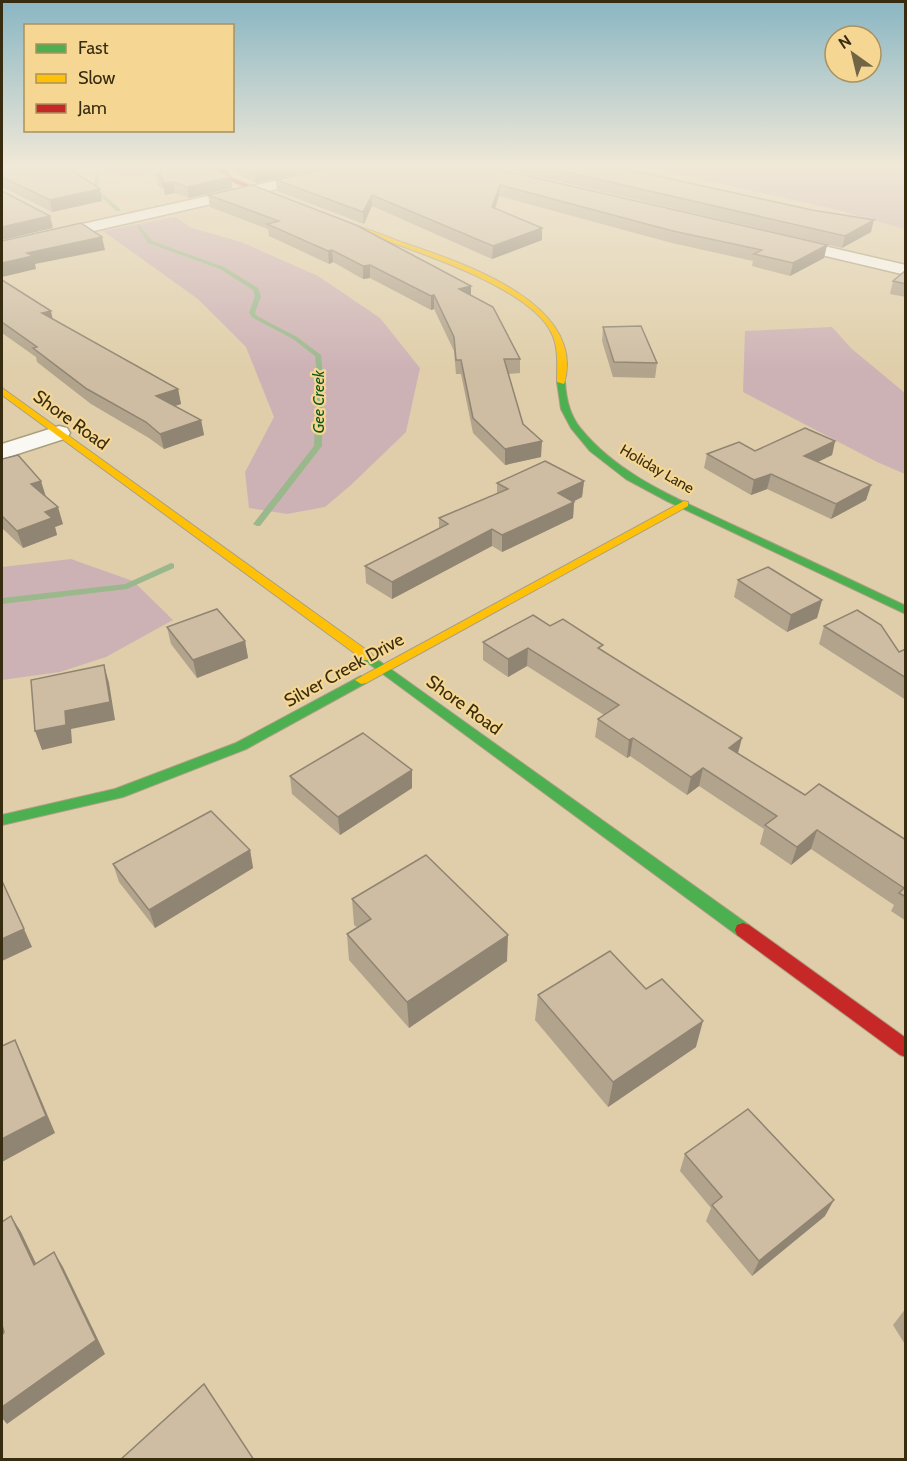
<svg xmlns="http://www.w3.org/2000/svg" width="907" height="1461" font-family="Cabin,sans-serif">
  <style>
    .green { fill: #cdb2b5 }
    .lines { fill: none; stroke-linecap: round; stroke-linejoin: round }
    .stream { fill: #9ab88c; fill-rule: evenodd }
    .street-casing { stroke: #ac9f81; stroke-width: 3 }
    .fast-casing { stroke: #ac9f81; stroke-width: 2 }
    .slow-casing { stroke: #ac9f81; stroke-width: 2 }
    .jam-casing { stroke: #ac9f81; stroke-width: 2 }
    .street { fill: #faf8f2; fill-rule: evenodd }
    .fast { fill: #4caf50; fill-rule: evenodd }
    .slow { fill: #ffc107; fill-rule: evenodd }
    .jam { fill: #c62828; fill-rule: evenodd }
    .wall { fill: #b1a38c }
    .shaded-wall { fill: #908472 }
    .building { fill: #cebda3; stroke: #908472; stroke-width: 1.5 }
    .labels { text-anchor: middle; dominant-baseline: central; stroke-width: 4.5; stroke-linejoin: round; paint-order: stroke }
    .far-street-label { font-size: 15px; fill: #382c10; stroke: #f5d693 }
    .far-water-label { font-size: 16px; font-style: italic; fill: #0e581d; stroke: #f5d693 }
    .street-label { font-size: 18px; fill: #382c10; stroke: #f5d693 }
  </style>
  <rect width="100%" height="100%" fill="#dfcea9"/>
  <g class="green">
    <path d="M114,165H152L149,175L124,179Z"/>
    <path d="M636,165H905V229L838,210Z"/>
    <path d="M175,217L192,228L241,242L318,276L380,318L420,368L406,432L351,485L325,507L287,514L249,508L245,472L274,417L246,347L198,299L103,231Z"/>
    <path d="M832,327L852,349L905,393V474L877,462L743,392L745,331Z"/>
    <path d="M71,559L133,581L173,620L106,657L60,672L2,680V567Z"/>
  </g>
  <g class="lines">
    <g class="stream">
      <path d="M97,165H101L97,189L120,209V211H116L93,189Z"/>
      <path d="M139,225L152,241L224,267L258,288L261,296L255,313L257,316L297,337L321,355L323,376L322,446L260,526H257L253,524L314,446L317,376L315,356L293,339L253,318L249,313L255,296L253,290L220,269L148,243L137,226Z"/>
      <path d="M171,563L174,564V568L127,589L2,604V598L125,584Z"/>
    </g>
    <g class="street-casing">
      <g id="street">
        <path d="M346,165H371L364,169L2,252V242Z"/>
        <path d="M781,236L906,265V275L775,244L773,241L775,238Z"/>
        <path d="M59,426L67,428L70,433L67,438L2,459V444Z"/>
      </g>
    </g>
    <g class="fast-casing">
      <g id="fast">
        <path d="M561,379L565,382C566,399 570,416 581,429C620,477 681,500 735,526C792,552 849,579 906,606V614L667,501L626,479L590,451L571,428L561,409L557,382Z"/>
        <path d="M368,653L749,925L751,930L749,935L743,937L737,935L364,660L362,657Z"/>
        <path d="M361,676L367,680L366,683L246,749L123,797L2,825V815L115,789L236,743Z"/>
      </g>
    </g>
    <g class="slow-casing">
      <g id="slow">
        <path d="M338,222C353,222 387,237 404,243C460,262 588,303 564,384L557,382C557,366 559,347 551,332C526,282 390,243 338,224Z"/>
        <path d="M2,388L372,654L374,657L372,660H364L2,395Z"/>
        <path d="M684,501L688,502V506L366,683L361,684L355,680Z"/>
      </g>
    </g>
    <g class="jam-casing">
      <g id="jam">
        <path d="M217,165H223L230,177L290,202L285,203L226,179Z"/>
        <path d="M743,923L749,925L906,1038V1057L900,1055L737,935L735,930L737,925Z"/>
      </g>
    </g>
    <use href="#street" class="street"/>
    <use href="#fast" class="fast"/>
    <use href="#slow" class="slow"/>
    <use href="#jam" class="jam"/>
  </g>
  <g class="wall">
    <path d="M2,165L102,201L52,212L2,187Z"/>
    <path d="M157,165H198L232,188L189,198L175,193L165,195L164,189L158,186L156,175H160Z"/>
    <path d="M232,165H335L256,183L235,173L232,170Z"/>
    <path d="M480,165L827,245L824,258L790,276L752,266L753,261L672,243L499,196L495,208L542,240L492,259L372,206L364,224L277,191L276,180Z"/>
    <path d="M489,165H608L871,232L842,248Z"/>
    <path d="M208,195L471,286V296L520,359V373L508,374L523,424L541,457L505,465L473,433L461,374H456L454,351L434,309L431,310L370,278L363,279L333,262L329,264L269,236L268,229L210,207Z"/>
    <path d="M906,270V297L890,294L893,281Z"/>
    <path d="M2,280L53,320L178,389L181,404L175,406L201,420L204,435L164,449L149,438L91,404L37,362L36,357L2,333Z"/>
    <path d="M603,327L657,363L655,378L613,377L602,341Z"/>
    <path d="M835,441L832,455L818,462L871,485L866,500L831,519L767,489L751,495L704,468L707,454L755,451Z"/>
    <path d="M2,459L46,497L63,524L55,527L57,535L23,548L2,528Z"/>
    <path d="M584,481L582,497L574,501L573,518L502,552L492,546L392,599L366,583L365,566L439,528V518L497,494V483Z"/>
    <path d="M738,580L822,600L817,618L787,632L734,597Z"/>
    <path d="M550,626L603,650L738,753L805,795L906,840V921L891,911L894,905L811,849L791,865L760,844L764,829L699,786L687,795L630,756L627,758L595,737L598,719L604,715L527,666L508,677L483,660V642Z"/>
    <path d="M824,626L899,652L906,649V700L819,644Z"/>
    <path d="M167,627L245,641L248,658L197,678L171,644Z"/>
    <path d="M290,776L412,788L340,835L292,794Z"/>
    <path d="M250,850L253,868L155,928L119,882L113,864Z"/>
    <path d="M352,899L507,961L409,1028L349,960L347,934L357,927L354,925Z"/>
    <path d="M538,995L696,1047L608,1107L535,1020Z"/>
    <path d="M685,1154L825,1216L752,1276L706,1221L711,1208L680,1171Z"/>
    <path d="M906,1308V1346L893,1325Z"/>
  </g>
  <g class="shaded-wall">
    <path d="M287,165H335L256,183L255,172Z"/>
    <path d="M231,177L232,188L189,198L187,187Z"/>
    <path d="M173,182L175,193L165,195L163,183Z"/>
    <path d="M500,185L499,196L492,218V207Z"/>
    <path d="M100,189L102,201L52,212L50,200Z"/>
    <path d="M372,195V206L364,224L363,212Z"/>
    <path d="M50,216L53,228L2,240V227Z"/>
    <path d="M874,220L871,232L842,248L845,236Z"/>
    <path d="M542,228V240L492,259L493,246Z"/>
    <path d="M102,237L105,250L35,264L36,269L2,277V263L27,253Z"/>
    <path d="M827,245L824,258L790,276L793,263Z"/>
    <path d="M332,250L333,262L329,264L328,251Z"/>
    <path d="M370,265V278L363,279V266Z"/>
    <path d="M471,286V300L459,289Z"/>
    <path d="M434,295V309L431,310V296Z"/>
    <path d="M51,311L54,325L42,313Z"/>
    <path d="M178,389L181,404L159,411L156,396Z"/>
    <path d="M201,420L204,435L164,449L160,434Z"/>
    <path d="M542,441L541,457L505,465V449Z"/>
    <path d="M835,441L832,455L801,470L804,456Z"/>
    <path d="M771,474L767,489L751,495L754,480Z"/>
    <path d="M41,481L46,497L31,484Z"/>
    <path d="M584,481L582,497L557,510L558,493Z"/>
    <path d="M871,485L866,500L831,519L836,504Z"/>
    <path d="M574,502L573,518L502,552V535Z"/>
    <path d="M58,507L63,524L55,527L57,535L23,548L17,531L45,512Z"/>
    <path d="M492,529V546L392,599V582Z"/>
    <path d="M822,600L817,618L787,632L791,615Z"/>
    <path d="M245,641L248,658L197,678L193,660Z"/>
    <path d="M528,648L527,666L508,677V659Z"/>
    <path d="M104,665L109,683L115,720L71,729L72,743L42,750L35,731L65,711Z"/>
    <path d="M633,738L630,756L627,758L629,740Z"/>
    <path d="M742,738L737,757L729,748Z"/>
    <path d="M703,768L699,786L687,795L691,777Z"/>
    <path d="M412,770V788L340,835L338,817Z"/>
    <path d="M817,830L811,849L791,865L797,847Z"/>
    <path d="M250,850L253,868L155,928L149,910Z"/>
    <path d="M24,929L32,947L2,961V939Z"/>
    <path d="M508,935L507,961L409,1028L407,1002Z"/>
    <path d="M703,1021L696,1047L608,1107L613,1082Z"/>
    <path d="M15,1040L23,1057L55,1133L2,1162V1139Z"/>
    <path d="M834,1200L825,1216L752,1276L759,1261Z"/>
    <path d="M11,1216L21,1232L44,1280L34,1265Z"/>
    <path d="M54,1252L63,1267L105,1354L7,1424L2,1418V1407Z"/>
  </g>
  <g class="building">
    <path d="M2,165H64L100,189L50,200L2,177Z"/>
    <path d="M158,165H198V166L203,165H216L220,172L231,177L187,187L173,182L163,183L162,177L156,175L161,174Z"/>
    <path d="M239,165H287L255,172Z"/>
    <path d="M343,165H480L827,245L793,263L754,254L762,250L673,231L500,185L492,207L542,228L493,246L372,195L363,212L276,180Z"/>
    <path d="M536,165H608L812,210L874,220L845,236Z"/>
    <path d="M252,185L356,225L471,286L459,289L493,307L520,359H504L523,424L542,441L505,449L473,418L461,360H456L454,337L434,295L431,296L370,265L363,266L332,250L328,251L267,224L279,221L208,195Z"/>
    <path d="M2,191L50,216L2,227Z"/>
    <path d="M81,223L102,237L27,253L33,256L2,263V241Z"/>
    <path d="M906,270V284L893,281Z"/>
    <path d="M2,280L51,311L42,313L178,389L156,396L201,420L160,434L146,422L87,389L33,348L37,347L2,322Z"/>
    <path d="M641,326L657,363L614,362L603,327Z"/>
    <path d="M805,428L835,441L804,456L871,485L836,504L771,474L754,480L707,454L739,442L755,451Z"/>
    <path d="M18,455L41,481L31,484L58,507L45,512L52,518L17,531L2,516V459Z"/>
    <path d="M545,461L584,481L558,493L574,502L502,535L492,529L392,582L365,566L448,524L439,518L508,489L497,483Z"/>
    <path d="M768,567L822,600L791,615L738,580Z"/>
    <path d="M217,609L245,641L193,660L167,627Z"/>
    <path d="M857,610L881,625L899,652L906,649V678L824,626Z"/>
    <path d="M533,615L550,626L563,619L603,645L598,648L742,738L729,748L805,795L819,784L906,840V897L899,893L904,888L817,830L797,847L765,825L777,816L703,768L691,777L633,738L629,740L598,719L619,705L528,648L508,659L483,642Z"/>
    <path d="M104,665L110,702L65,711L66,725L35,731L31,680Z"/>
    <path d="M363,733L412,770L338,817L290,776Z"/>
    <path d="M211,811L250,850L149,910L113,864Z"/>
    <path d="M426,855L508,935L407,1002L347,934L371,919L352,899Z"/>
    <path d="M2,881L24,929L2,939Z"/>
    <path d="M610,951L646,989L662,979L703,1021L613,1082L538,995Z"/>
    <path d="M15,1040L46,1116L2,1139V1046Z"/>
    <path d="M748,1109L834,1200L759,1261L712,1205L722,1197L685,1154Z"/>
    <path d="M11,1216L34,1265L54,1252L96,1340L2,1407V1335L4,1332L2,1325V1222Z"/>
    <path d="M204,1384L254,1460H120Z"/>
  </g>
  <linearGradient id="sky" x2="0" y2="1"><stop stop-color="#89b6c3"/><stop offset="0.45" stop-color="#f1e9d8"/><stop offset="1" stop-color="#f1e9d8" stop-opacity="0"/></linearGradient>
  <rect width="907" height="370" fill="url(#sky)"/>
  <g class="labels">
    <g class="far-street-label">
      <text transform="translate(657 469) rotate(30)">Holiday Lane</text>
    </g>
    <g class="far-water-label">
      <text transform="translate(318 402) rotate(-90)">Gee Creek</text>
    </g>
    <g class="street-label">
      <text transform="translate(71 420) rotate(36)">Shore Road</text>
      <text transform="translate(344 670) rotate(-29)">Silver Creek Drive</text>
      <text transform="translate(464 705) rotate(36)">Shore Road</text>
    </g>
  </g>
  <rect width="907" height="1461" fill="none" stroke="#382c10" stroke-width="6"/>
  <rect x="24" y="24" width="210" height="108" fill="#f5d693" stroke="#a9925f" stroke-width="1.5"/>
  <rect x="36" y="44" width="30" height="9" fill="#4caf50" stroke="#a9925f" stroke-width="1.5"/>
  <text x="78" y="54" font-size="18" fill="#382c10">Fast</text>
  <rect x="36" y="74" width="30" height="9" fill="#ffc107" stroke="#a9925f" stroke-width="1.5"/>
  <text x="78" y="84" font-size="18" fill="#382c10">Slow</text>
  <rect x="36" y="104" width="30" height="9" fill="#c62828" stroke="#a9925f" stroke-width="1.5"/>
  <text x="78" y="114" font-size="18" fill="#382c10">Jam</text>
  <g transform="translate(853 54) rotate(326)"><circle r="28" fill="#f5d693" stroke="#a9925f" stroke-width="1.5"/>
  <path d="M0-4.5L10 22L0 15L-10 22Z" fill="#726546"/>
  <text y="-9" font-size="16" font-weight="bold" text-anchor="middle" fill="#382c10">N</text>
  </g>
</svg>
